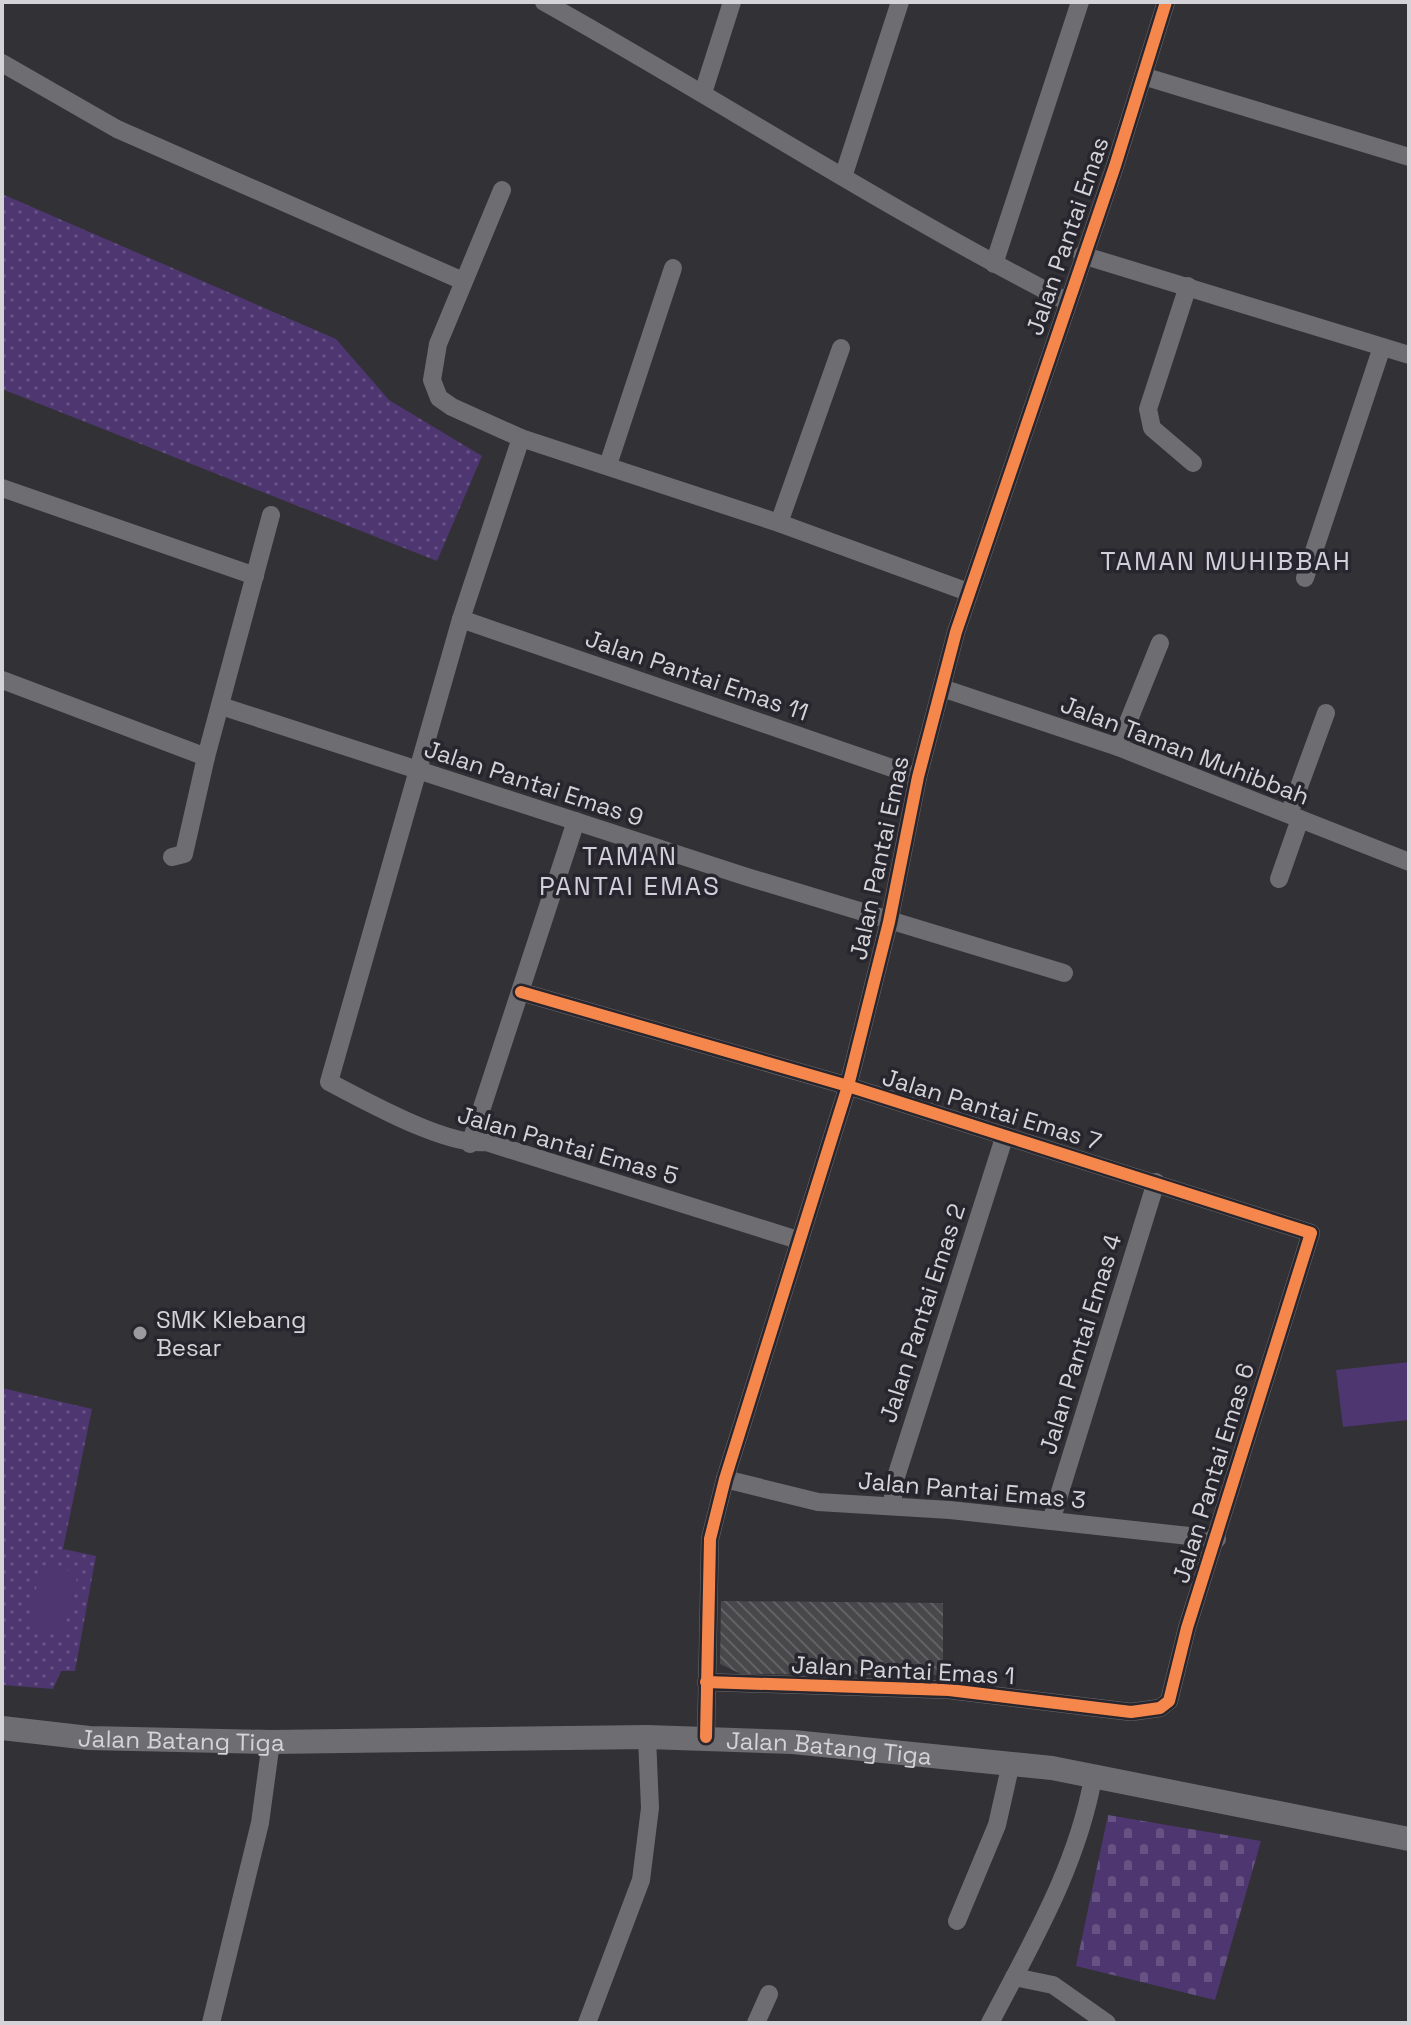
<svg xmlns="http://www.w3.org/2000/svg" width="1411" height="2025" font-family="'Space Grotesk',sans-serif">
  <style>
    .grass { fill: url(#grass-dots) }
    .cemetery { fill: url(#cemetery-stones) }
    .pitch { fill: #4e3671 }
    .building { fill: url(#building-back-hatch) }
    .lines { fill: none; stroke-linecap: round; stroke-linejoin: round }
    .minor { stroke: #6e6d71; stroke-width: 18 }
    .secondary { stroke: #6e6d71; stroke-width: 24 }
    .cycleway-casing { stroke: #27252d; stroke-width: 17 }
    .cycleway { stroke: #f5874c; stroke-width: 12 }
    .poi-dot { fill: #9b9a9f; stroke: #27252d; stroke-width: 3 }
    .labels { text-anchor: middle; dominant-baseline: central; stroke-width: 7; stroke-linejoin: round; paint-order: stroke }
    .street-label { font-size: 24px; fill: #d4d3d8; stroke: #27252d }
    .poi-label { font-size: 24px; fill: #d4d3d8; stroke: #27252d; text-anchor: start }
    .neighbourhood-label { font-size: 26px; letter-spacing: 2px; fill: #d2cfda; stroke: #27252d }
  </style>
  <defs>
    <pattern id="grass-dots" width="8" height="8" patternUnits="userSpaceOnUse" patternTransform="scale(2)"><rect width="8" height="8" fill="#4e3671"/><path d="M2 2h.1M6 6h.1" fill="none" stroke="#675284" stroke-width="1.8" stroke-linecap="round"/></pattern>
    <pattern id="cemetery-stones" width="16" height="16" patternUnits="userSpaceOnUse" patternTransform="scale(2)"><rect width="16" height="16" fill="#4e3671"/><path d="M2 7V4a2 2 0 0 1 4 0v3zM10 15v-3a2 2 0 0 1 4 0v3z" fill="#675284"/></pattern>
    <pattern id="building-back-hatch" width="6" height="6" patternUnits="userSpaceOnUse" patternTransform="scale(2)"><rect width="6" height="6" fill="#48484b"/><path d="M-1 5l2 2M0 0l6 6M5-1l2 2" fill="none" stroke="#626264"/></pattern>
  </defs>
  <rect width="100%" height="100%" fill="#323135"/>
  <g class="grass">
    <path d="M2,194L336,339L389,400L482,456L437,561L2,389Z"/>
    <path d="M2,1388L92,1409L63,1549L96,1556L75,1671H61L53,1689L2,1685Z"/>
  </g>
  <path class="cemetery" d="M1108,1815L1261,1841L1215,2000L1076,1966Z"/>
  <g class="pitch">
    <path d="M1409,1362V1420L1343,1427L1336,1370Z"/>
    <path d="M42,1565L78,1573L63,1634L27,1626Z"/>
  </g>
  <path class="building" d="M721,1601L943,1603V1675L741,1674L720,1664Z"/>
  <g class="lines">
    <g class="minor">
      <path d="M544,2C719,100 888,210 1066,301"/>
      <path d="M2,63L117,129L463,281"/>
      <path d="M1143,76L1409,157"/>
      <path d="M703,93L732,2"/>
      <path d="M844,174L900,2"/>
      <path d="M502,190L438,344L432,380L439,398L452,407L521,438L779,523L968,592"/>
      <path d="M1082,255L1409,355"/>
      <path d="M994,264L1080,2"/>
      <path d="M1188,286L1148,409L1152,428L1193,463"/>
      <path d="M521,438L461,619L329,1082C366,1101 447,1147 486,1142L798,1240"/>
      <path d="M608,465L673,268"/>
      <path d="M2,488L255,576"/>
      <path d="M779,523L841,348"/>
      <path d="M1305,578L1382,347"/>
      <path d="M461,619L918,777"/>
      <path d="M2,680L206,757"/>
      <path d="M942,688L1118,747L1409,862"/>
      <path d="M221,706L744,876L1064,973"/>
      <path d="M1118,747L1160,643"/>
      <path d="M1289,814L1326,713"/>
      <path d="M172,857L184,854L206,757L271,515"/>
      <path d="M1279,879L1300,819"/>
      <path d="M521,992L848,1086L1311,1233L1187,1628L1169,1701L1160,1708L1131,1712L949,1690L706,1682"/>
      <path d="M470,1144L576,821"/>
      <path d="M725,1479L818,1502L950,1510L1217,1539"/>
      <path d="M892,1505L895,1480L1004,1138"/>
      <path d="M1051,1521L1156,1182"/>
      <path d="M706,1737L710,1539L725,1479L848,1086L889,922L918,777L956,632L1115,166L1166,2"/>
      <path d="M957,1921L997,1825L1011,1763"/>
      <path d="M1014,1977L1053,1985L1107,2023"/>
      <path d="M211,2023L260,1823L271,1742"/>
      <path d="M587,2023L641,1880L650,1808L647,1737"/>
      <path d="M756,2023L769,1994"/>
      <path d="M990,2023C1031,1944 1077,1867 1093,1778"/>
    </g>
    <path class="secondary" id="s1" d="M2,1728L89,1738L271,1742L647,1737L793,1742L1052,1768L1409,1839"/>
    <g class="cycleway-casing">
      <g id="cycleway">
        <path d="M521,992L848,1086L1311,1233L1187,1628L1169,1701L1160,1708L1131,1712L949,1690L706,1682"/>
        <path d="M706,1737L710,1539L725,1479L848,1086L889,922L918,777L956,632L1115,166L1166,2"/>
      </g>
    </g>
    <use href="#cycleway" class="cycleway"/>
  </g>
  <circle class="poi-dot" cx="140" cy="1333" r="8"/>
  <g class="labels">
    <g class="street-label">
      <text transform="translate(1067 236) rotate(-71)">Jalan Pantai Emas</text>
      <text transform="translate(697 675) rotate(19)">Jalan Pantai Emas 11</text>
      <text transform="translate(1185 750) rotate(21)">Jalan Taman Muhibbah</text>
      <text transform="translate(534 783) rotate(18)">Jalan Pantai Emas 9</text>
      <text transform="translate(879 858) rotate(-78)">Jalan Pantai Emas</text>
      <text transform="translate(992 1109) rotate(17)">Jalan Pantai Emas 7</text>
      <text transform="translate(568 1145) rotate(16)">Jalan Pantai Emas 5</text>
      <text transform="translate(922 1313) rotate(-72)">Jalan Pantai Emas 2</text>
      <text transform="translate(1080 1344) rotate(-73)">Jalan Pantai Emas 4</text>
      <text transform="translate(1213 1473) rotate(-73)">Jalan Pantai Emas 6</text>
      <text transform="translate(972 1490) rotate(5)">Jalan Pantai Emas 3</text>
      <text transform="translate(903 1670) rotate(3)">Jalan Pantai Emas 1</text>
      <text stroke="none"><textPath href="#s1" startOffset="180">Jalan Batang Tiga</textPath></text>
      <text stroke="none"><textPath href="#s1" startOffset="828">Jalan Batang Tiga</textPath></text>
    </g>
    <g class="poi-label">
      <text x="156" y="1319">SMK Klebang<tspan x="156" dy="28">Besar</tspan></text>
    </g>
    <g class="neighbourhood-label">
      <text x="1226" y="561">TAMAN MUHIBBAH</text>
      <text x="630" y="856">TAMAN<tspan x="630" dy="30">PANTAI EMAS</tspan></text>
    </g>
  </g>
  <rect width="1411" height="2025" fill="none" stroke="#d4d3d8" stroke-width="8"/>
</svg>
